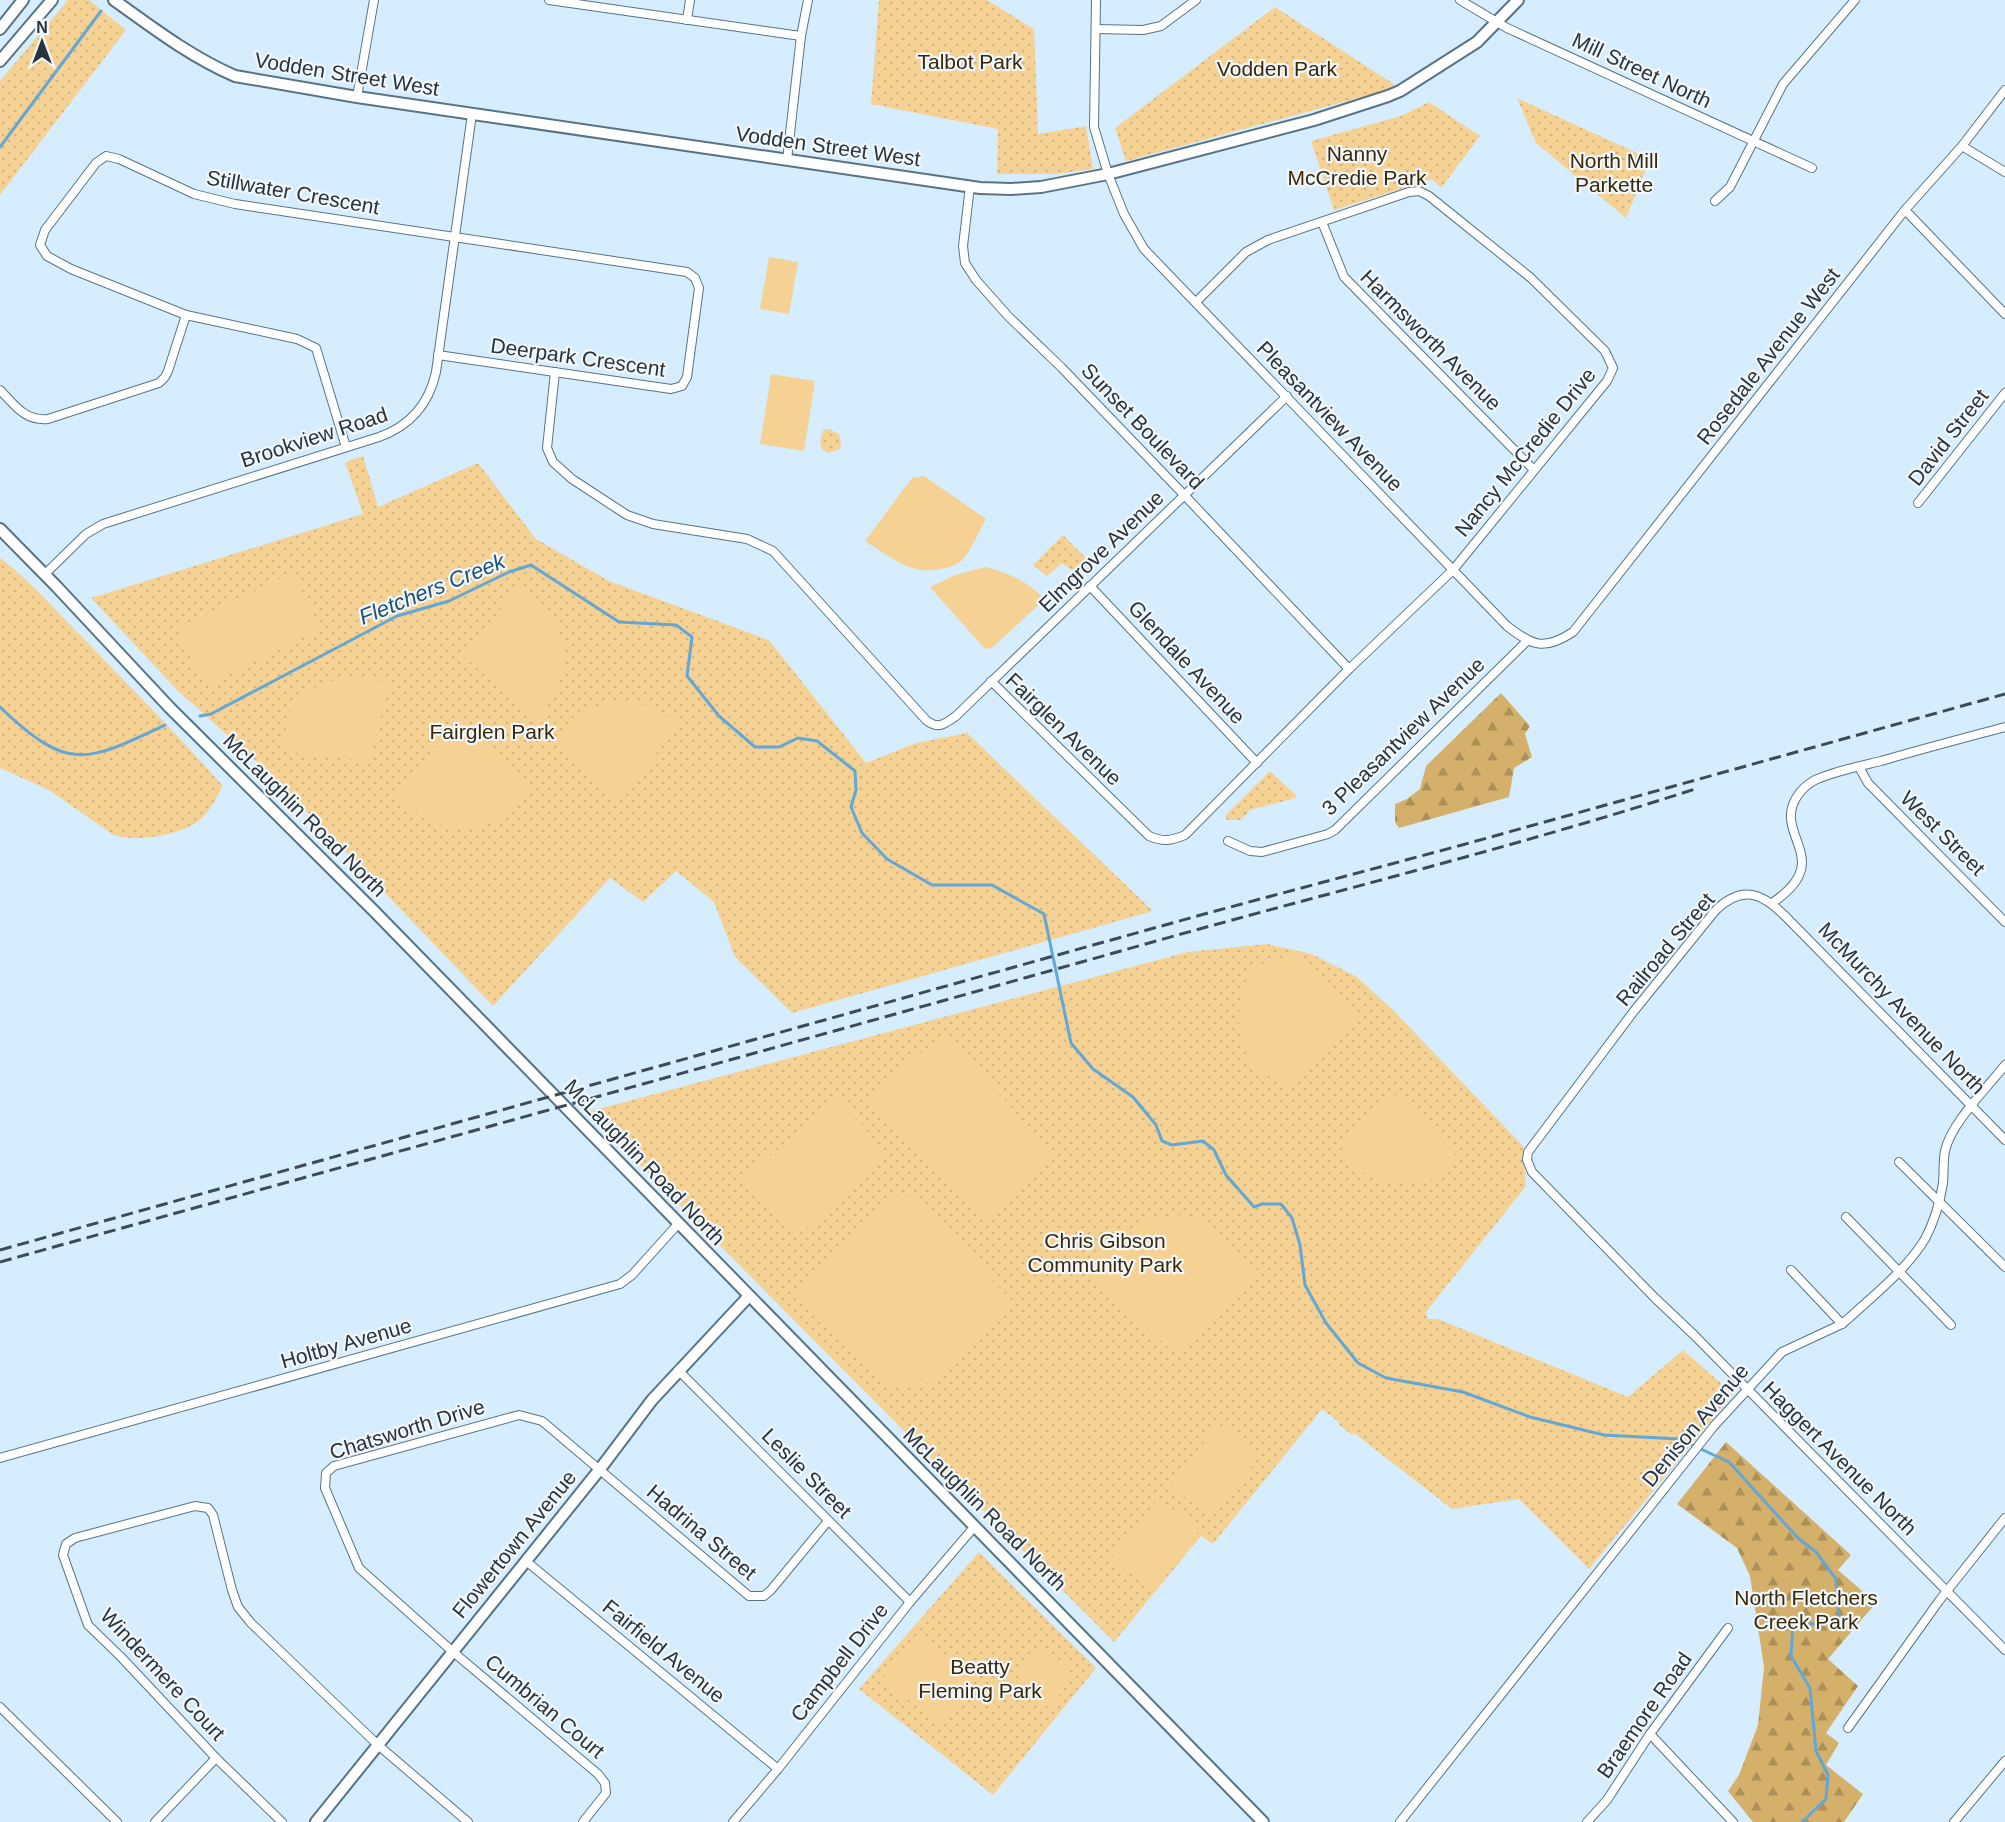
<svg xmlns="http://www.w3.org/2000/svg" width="2005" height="1822" font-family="Helvetica,sans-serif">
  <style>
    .forest { fill: url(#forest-firs) }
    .park { fill: url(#park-dots) }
    .pitch { fill: #f5d293 }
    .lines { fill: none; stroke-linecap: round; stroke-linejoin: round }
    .stream { stroke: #63a7d7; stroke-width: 3 }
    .street-casing { stroke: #597386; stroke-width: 10 }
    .secondary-casing { stroke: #597386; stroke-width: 14 }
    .street { stroke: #fff; stroke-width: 8 }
    .secondary { stroke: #fff; stroke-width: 10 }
    .rail { stroke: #3e4a54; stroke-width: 3; stroke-dasharray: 12 6; stroke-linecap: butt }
    .labels { text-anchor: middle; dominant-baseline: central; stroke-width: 4.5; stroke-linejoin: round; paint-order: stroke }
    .park-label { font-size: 21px; fill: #392909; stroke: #f2f7fc }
    .street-label { font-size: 21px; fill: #28333b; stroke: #f2f7fc }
    .water-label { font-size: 22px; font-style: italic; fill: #1e5172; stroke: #f2f7fc }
  </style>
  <defs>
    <pattern id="forest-firs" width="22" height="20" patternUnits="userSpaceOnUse" patternTransform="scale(1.5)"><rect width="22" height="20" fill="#d5b06a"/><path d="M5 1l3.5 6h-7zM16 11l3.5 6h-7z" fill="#ad9058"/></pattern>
    <pattern id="park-dots" width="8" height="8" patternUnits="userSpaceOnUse" patternTransform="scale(1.5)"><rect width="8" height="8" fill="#f5d293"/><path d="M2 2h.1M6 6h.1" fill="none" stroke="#d2b580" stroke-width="1.8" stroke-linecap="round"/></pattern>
  </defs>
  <rect width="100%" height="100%" fill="#d6edff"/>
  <g class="forest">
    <path d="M1501,693L1530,726L1525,734L1532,757L1514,768L1509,797L1399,828L1395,822V804L1407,799L1420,789L1426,766Z"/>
    <path d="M1726,1442L1851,1555L1838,1570L1876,1603L1828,1659L1858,1686L1826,1733L1839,1743L1826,1765L1863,1794L1844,1822H1753L1728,1791L1739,1775L1758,1725L1764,1667L1750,1576L1737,1548L1677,1504Z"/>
  </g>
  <g class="park">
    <path d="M68,0H89L126,30L0,195V81Z"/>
    <path d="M879,0H987L1034,29L1038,134L1086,126L1093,169L1054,174H997L998,129L871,104Z"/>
    <path d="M1275,7L1395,85L1380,92L1126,161L1115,128Z"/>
    <path d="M1517,98L1650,159L1626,218L1536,143Z"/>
    <path d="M1429,102L1480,136L1441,188L1432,179L1334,210L1311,141L1401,116Z"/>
    <path d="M829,429L839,434L841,443L840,449L828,453L822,449L820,443L823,430Z"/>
    <path d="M363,456L378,507L478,463L536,539L609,581L769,640L866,763L916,743L967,733L1153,911L792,1013L735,957L714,902L676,871L643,902L610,878L493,1006L276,779L177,690L91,598L363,514L345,462Z"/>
    <path d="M1063,535L1085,557V560L1075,570H1071L1062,563L1047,576L1033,565Z"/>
    <path d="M0,558C31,581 56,611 83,638C130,687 178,735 223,786C217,796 211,809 202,818C185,835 133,844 112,834L49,790L0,768Z"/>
    <path d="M1270,771L1296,795V798L1250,810L1241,820H1227L1225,816Z"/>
    <path d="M1267,944L1312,954L1357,977L1394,1011L1523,1146L1526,1186L1426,1312L1428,1319H1438L1628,1397L1683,1350L1733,1394L1589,1569L1519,1499L1452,1509L1354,1433L1352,1435L1338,1424L1339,1422L1322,1409L1213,1544L1201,1536L1114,1642L587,1112L1188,952Z"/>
    <path d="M979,1552L1096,1668L993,1795L859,1689Z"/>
  </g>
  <g class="pitch">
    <path d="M769,257L798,262L789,314L760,309Z"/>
    <path d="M771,374L815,381L804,451L760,444Z"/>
    <path d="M924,476L986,519C979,530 971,552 962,560C957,565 948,568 941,569C911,576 889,556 865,541L912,478Z"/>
    <path d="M986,567C1009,573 1028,582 1045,599L992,648L985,649L930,587L955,575Z"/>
    <path d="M293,572L321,629L205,686L177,629Z"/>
    <path d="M519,589C530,598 546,609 553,621C574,653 559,691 539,720L463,656L464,651Z"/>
    <path d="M352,676L390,682L370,758L365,761L281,751C285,735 287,715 296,700C303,688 339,679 352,676Z"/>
    <path d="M630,701L654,707L679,723L623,799H616L557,738L578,712L598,706Z"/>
    <path d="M456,721H461L526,788C518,800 510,811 498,819C480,830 448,831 429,821C417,815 406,804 396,795Z"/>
    <path d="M1298,954L1357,1015L1358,1022L1288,1086C1271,1080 1255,1068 1246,1052C1234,1031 1237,981 1259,966C1269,959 1286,957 1298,954Z"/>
    <path d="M944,1034L1056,1157L986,1223L868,1097Z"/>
    <path d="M1394,1095H1399L1456,1156C1450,1163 1444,1170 1437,1176C1415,1190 1371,1182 1353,1165C1346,1159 1343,1149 1339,1141Z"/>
    <path d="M836,1097L888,1155L796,1237L744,1179Z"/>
    <path d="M897,1196L916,1197L1014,1303L931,1382L919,1386L906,1388L890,1386L869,1370L793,1296Z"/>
    <path d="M1179,1215L1205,1223L1260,1272L1177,1352L1172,1351L1082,1269L1118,1237L1153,1217Z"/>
    <path d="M1218,1423L1260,1455L1212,1517L1171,1487Z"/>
    <path d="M1158,1499L1200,1529L1154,1592L1111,1559Z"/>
    <path d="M915,1636L976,1680L943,1725L882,1681Z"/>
    <path d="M1040,1647L1069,1667L1071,1679L1050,1707C1014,1700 1006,1664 1040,1647Z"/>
  </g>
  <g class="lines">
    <g class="stream">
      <path d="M0,147L101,11"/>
      <path d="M0,707C68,772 85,763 165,725"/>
      <path d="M200,716L211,714L397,616L449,601L509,572L531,565L619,622L676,625L692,637L687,676L719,716L755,747H779L798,738L817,741L855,771L856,790L851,807L862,833L887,859L932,885H992L1044,914L1071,1043L1093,1069L1133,1097L1156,1125L1162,1141L1172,1145L1203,1141L1214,1150L1226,1175L1254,1207L1262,1204H1281L1292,1218L1300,1245L1305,1285L1326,1323L1358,1363L1386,1378L1463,1392L1530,1417L1604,1435L1679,1439L1729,1462L1798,1538L1816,1552L1836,1579L1839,1617L1827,1623L1793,1625L1791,1656L1810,1688L1816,1751L1828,1775L1826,1799L1802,1822"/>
    </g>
    <g class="street-casing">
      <g id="street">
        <path d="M549,0L801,36"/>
        <path d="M1096,0L1094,127L1108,174L1124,214L1144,249L1507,626C1533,646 1544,651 1573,632L1905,210L1962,146L2005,90"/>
        <path d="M1460,0L1507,28L1812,168"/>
        <path d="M687,20L690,0"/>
        <path d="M1096,29L1143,30L1161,26L1196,0"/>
        <path d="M357,97L374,0"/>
        <path d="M1962,146L2005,172"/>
        <path d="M787,160L801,36L808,0"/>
        <path d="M970,186L963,246L965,263L976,280L1008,316L1061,367L1188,499L1349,669"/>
        <path d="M1715,201L1730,187L1783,84L1855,0"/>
        <path d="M1905,210L2005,314"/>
        <path d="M1322,222L1344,277L1534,470"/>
        <path d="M555,372L547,448L553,462L572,479L627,515L653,524L747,539L773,551L926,720C938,730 945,724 956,716L1287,396"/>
        <path d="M0,390C15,405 24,421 48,419L159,383L165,377L168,371L186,315"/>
        <path d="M346,447L316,348L297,339L186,315L71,269L47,256L40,245L45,230L96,163L106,156L119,159L194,194L235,204L687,272L695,278L699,288L687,377L682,386L671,389L438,355"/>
        <path d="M1918,503L2005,393"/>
        <path d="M45,574L86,534L103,524L379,437C410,426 429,404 436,372L472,114"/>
        <path d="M1090,586L1257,763"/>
        <path d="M991,681L1149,836C1163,842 1171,841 1185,835L1349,669L1453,570L1607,381L1613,368L1605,351L1531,278L1429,196L1419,191L1409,192L1268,240L1246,252L1196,302"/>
        <path d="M1859,767L1868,783L2005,922"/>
        <path d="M1228,841L1250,851L1262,852L1328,834L1335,830L1527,641"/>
        <path d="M1772,903C1838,859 1770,835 1798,795C1802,789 1808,784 1815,780C1835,771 1860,766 1881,761C1922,749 1964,738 2005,727"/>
        <path d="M2005,1140L1794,925C1769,899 1747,879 1715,911L1634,1011L1528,1152L1527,1160L1532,1172L1655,1298L1694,1335L2005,1650"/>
        <path d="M1899,1162L2005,1267"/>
        <path d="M1846,1217L1951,1325"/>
        <path d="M1791,1270L1842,1324"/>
        <path d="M678,1370L910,1602"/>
        <path d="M0,1458L620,1284L632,1275L678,1224"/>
        <path d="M526,1561L778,1769"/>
        <path d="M0,1707L117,1822"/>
        <path d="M1848,1728L1939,1601L2005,1518"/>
        <path d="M1650,1734L1733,1822"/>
        <path d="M155,1822L216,1758"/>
        <path d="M282,1822L216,1758L121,1657L88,1625L63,1555L66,1544L75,1538L195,1506L208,1508L213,1515L232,1590L238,1607L251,1623L378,1745L468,1822"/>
        <path d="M583,1822L606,1793L605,1783L598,1774L452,1651L359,1568L325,1488L326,1473L334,1466L519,1415L542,1421L749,1596H764L771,1590L828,1521"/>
        <path d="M733,1822L778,1769L910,1602L975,1526"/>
        <path d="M1400,1822L1714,1426L1782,1352L1842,1324L1849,1318C1875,1294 1906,1270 1925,1239C1934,1222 1940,1202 1943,1183C1944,1172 1943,1161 1945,1151C1951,1123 1987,1088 2005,1065"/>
        <path d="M1587,1822L1607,1800L1650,1734L1728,1628"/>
        <path d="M1954,1822L2005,1761"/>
      </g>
    </g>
    <g class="secondary-casing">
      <g id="secondary">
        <path d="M114,0C153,28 191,57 235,76L357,97L980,188L1011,189L1041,187L1108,174L1314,120L1388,96L1400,91L1477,42L1518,0"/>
        <path d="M0,29L23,0"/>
        <path d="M0,61L52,0"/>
        <path d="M0,529L57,587L170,708L374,911L1263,1822"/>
        <path d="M316,1822L600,1469L652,1400L749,1296"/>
      </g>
    </g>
    <use href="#street" class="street"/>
    <use href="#secondary" class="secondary"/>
    <g class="rail">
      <path d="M0,1250L1208,913L1462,845L2005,694"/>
      <path d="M0,1262C380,1156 762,1052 1142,945C1326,893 1513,848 1695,789"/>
    </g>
  </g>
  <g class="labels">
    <g class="park-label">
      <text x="970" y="61">Talbot Park</text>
      <text x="1277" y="68">Vodden Park</text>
      <text x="1357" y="153">Nanny<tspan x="1357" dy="24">McCredie Park</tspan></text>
      <text x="1614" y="160">North Mill<tspan x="1614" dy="24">Parkette</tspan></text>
      <text x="492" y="731">Fairglen Park</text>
      <text x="1105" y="1240">Chris Gibson<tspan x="1105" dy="24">Community Park</tspan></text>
      <text x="1806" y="1597">North Fletchers<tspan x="1806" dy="24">Creek Park</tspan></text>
      <text x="980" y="1666">Beatty<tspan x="980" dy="24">Fleming Park</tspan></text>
    </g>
    <g class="street-label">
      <text transform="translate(1642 70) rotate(25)">Mill Street North</text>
      <text transform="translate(347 74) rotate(9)">Vodden Street West</text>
      <text transform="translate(828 146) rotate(8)">Vodden Street West</text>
      <text transform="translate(293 192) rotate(10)">Stillwater Crescent</text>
      <text transform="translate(1431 340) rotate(45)">Harmsworth Avenue</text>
      <text transform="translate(1768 356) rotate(-52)">Rosedale Avenue West</text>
      <text transform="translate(578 357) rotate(8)">Deerpark Crescent</text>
      <text transform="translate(1330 416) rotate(46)">Pleasantview Avenue</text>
      <text transform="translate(1143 426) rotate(46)">Sunset Boulevard</text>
      <text transform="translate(314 437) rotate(-18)">Brookview Road</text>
      <text transform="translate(1948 437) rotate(-52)">David Street</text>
      <text transform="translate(1525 452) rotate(-51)">Nancy McCredie Drive</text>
      <text transform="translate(1101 551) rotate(-44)">Elmgrove Avenue</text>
      <text transform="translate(1187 662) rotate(47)">Glendale Avenue</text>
      <text transform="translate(1064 729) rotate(44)">Fairglen Avenue</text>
      <text transform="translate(1403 736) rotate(-44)">3 Pleasantview Avenue</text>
      <text transform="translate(305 815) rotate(45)">McLaughlin Road North</text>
      <text transform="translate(1943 833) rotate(45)">West Street</text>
      <text transform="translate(1665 949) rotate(-50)">Railroad Street</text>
      <text transform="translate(1902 1008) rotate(46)">McMurchy Avenue North</text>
      <text transform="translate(645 1162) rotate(46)">McLaughlin Road North</text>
      <text transform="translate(346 1343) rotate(-16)">Holtby Avenue</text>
      <text transform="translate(1695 1425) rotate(-50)">Denison Avenue</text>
      <text transform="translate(407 1429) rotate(-17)">Chatsworth Drive</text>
      <text transform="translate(1840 1458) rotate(45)">Haggert Avenue North</text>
      <text transform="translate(807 1473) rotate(45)">Leslie Street</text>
      <text transform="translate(985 1509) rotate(45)">McLaughlin Road North</text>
      <text transform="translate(702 1532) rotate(40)">Hadrina Street</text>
      <text transform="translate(514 1544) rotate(-51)">Flowertown Avenue</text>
      <text transform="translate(664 1651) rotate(39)">Fairfield Avenue</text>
      <text transform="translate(839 1662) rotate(-52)">Campbell Drive</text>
      <text transform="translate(163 1674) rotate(47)">Windermere Court</text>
      <text transform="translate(545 1706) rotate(40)">Cumbrian Court</text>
      <text transform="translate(1644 1715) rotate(-55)">Braemore Road</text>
    </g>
    <g class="water-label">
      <text transform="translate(432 589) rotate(-22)">Fletchers Creek</text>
    </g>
  </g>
  <g transform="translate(42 42)" stroke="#f2f7fc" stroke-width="4.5" paint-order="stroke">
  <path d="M0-4.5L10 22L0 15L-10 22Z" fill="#28333b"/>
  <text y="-9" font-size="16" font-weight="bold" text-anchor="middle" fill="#28333b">N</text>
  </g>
</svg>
